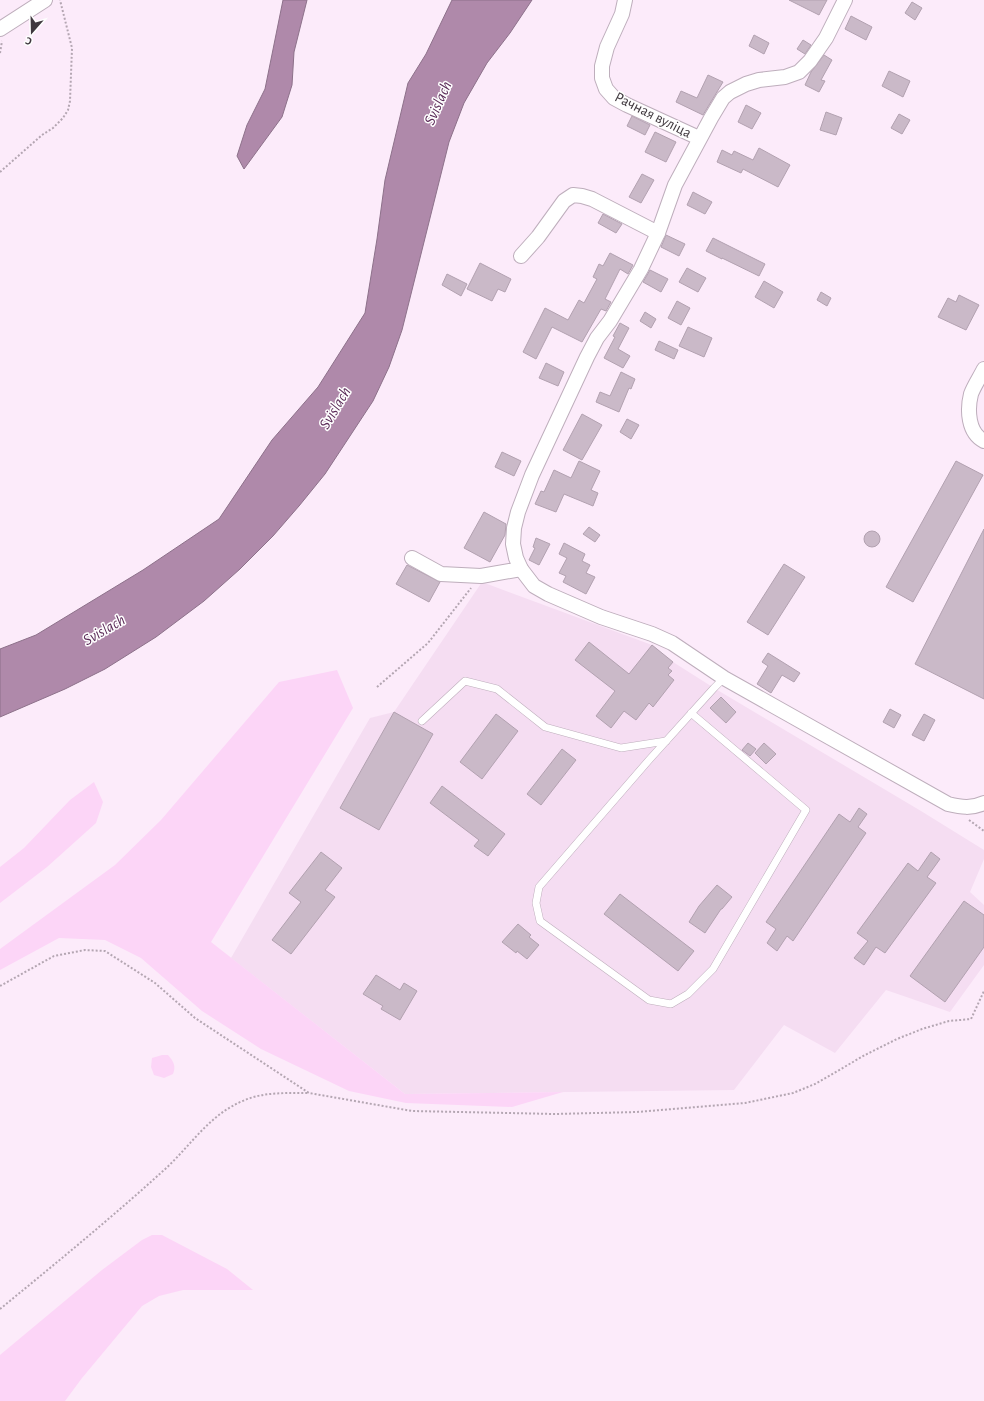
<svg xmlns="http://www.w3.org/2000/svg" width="984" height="1401" font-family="'Alegreya Sans',sans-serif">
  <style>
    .built { fill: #f5ddf2 }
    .green { fill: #fcd5f7 }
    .water { fill: #af89aa; stroke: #8d718a }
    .building { fill: #cab9c8; stroke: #b2a1b0 }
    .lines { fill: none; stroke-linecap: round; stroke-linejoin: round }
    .lane-casing { stroke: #beaebc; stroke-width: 8 }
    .street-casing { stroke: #beaebc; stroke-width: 16 }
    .path { stroke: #b4a6b2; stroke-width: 2; stroke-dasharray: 2 2; stroke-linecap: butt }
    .lane { stroke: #fff; stroke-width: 7 }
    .street { stroke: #fff; stroke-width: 14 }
    .labels { text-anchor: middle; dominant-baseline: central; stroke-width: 3; stroke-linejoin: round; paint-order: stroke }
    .street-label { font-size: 15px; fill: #3f383e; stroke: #fefefe }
    .water-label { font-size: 16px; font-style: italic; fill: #5b2b58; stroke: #fefefe }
  </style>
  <rect width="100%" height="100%" fill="#fcebfa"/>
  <path class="built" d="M482,582L652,645L673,662L714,688L921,811L984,850V859L970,892L984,905V965L950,1012L886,990L835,1053L784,1025L734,1090L405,1094L231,958L370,718L394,712Z"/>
  <g class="green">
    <path d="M337,670L353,708L211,942L405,1094L563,1092L512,1107L406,1103L349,1091L261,1049L202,1011L141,958L105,940L59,938L0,970V949L115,865L161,820L279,682Z"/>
    <path d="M94,782L103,802L96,823L47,867L0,903V867L24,848L70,800Z"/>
    <path d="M162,1055H168C174,1062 176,1066 173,1074L164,1078L154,1075L151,1067L152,1058Z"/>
    <path d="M152,1235H162L227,1269L253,1290H183L159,1296L142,1306L82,1378L65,1401H0V1355L102,1270L142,1240Z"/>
  </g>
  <g class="water">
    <path d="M283,0H307L294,52L292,85L282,117L244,169L237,156L247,125L265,89Z"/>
    <path d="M452,0H532L510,33L487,63L464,103L449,142L402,330L389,367L373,401L325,474L299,506L273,536L240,569L204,601L156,637L105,669L65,689L0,717V649L36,635L143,570L219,519L272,440L318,387L365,313L377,239L385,180L408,83L426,54Z"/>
  </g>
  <g class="building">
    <path d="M789,0H827L819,15Z"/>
    <path d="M912,2L922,8L915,20L905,13Z"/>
    <path d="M851,16L872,27L866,40L845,29Z"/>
    <path d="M754,35L769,43L764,54L749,46Z"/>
    <path d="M803,40L811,45L805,54L797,49Z"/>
    <path d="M824,55L832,60L821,80L825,81L819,92L805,85L811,72Z"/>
    <path d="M889,71L910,81L903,97L882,86Z"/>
    <path d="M708,75L723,82L703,115L676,102L681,91L697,98Z"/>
    <path d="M746,105L761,113L752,129L738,122Z"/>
    <path d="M826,112L842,118L836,135L820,130Z"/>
    <path d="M899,114L910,120L902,134L891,128Z"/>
    <path d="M632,116L650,125L645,135L627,126Z"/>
    <path d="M655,132L676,142L666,162L645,152Z"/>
    <path d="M759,148L790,165L778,187L743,169L741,173L717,162L722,150L732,155L734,151L753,160Z"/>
    <path d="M642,174L654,180L641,203L629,197Z"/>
    <path d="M693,192L712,202L705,214L687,205Z"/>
    <path d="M603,214L622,224L616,233L598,223Z"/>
    <path d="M666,235L685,244L679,256L661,247Z"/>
    <path d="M713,238L765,264L759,276L722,258V259L706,251Z"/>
    <path d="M610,253L633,265L628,274L620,269L605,299L611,302L606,311L601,309L582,342L552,327L536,359L523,352L545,308L568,320L579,300L584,303L597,279L593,277L599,264L603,266Z"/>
    <path d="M480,263L511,279L505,292L498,289L492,301L467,289Z"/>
    <path d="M687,268L706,278L698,292L679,282Z"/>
    <path d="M650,270L668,279L661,292L643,282Z"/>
    <path d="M447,274L467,284L461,296L442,285Z"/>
    <path d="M764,281L783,292L774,308L755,297Z"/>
    <path d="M821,292L831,298L827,306L817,300Z"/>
    <path d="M959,295L979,305L966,330L938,317L948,298L956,302Z"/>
    <path d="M677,301L690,308L681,325L668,318Z"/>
    <path d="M645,312L656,319L651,328L640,321Z"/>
    <path d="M620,323L629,328L618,349L630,356L623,368L604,358L615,337L613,336Z"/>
    <path d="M688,327L712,338L704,357L679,346Z"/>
    <path d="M659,341L678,350L674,359L655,350Z"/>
    <path d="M546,363L564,372L558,386L539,378Z"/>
    <path d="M621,372L635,379L631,389L629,388L619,412L596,402L600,392L610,396Z"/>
    <path d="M582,414L602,425L582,460L563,450Z"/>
    <path d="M627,419L639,425L631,439L620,432Z"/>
    <path d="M502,452L521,461L514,476L495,467Z"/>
    <path d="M579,461L600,471L591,490L598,493L593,506L564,494L556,512L535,504L541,491L544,492L554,470L571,478Z"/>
    <path d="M956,461L983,475L913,602L886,587Z"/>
    <path d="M484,512L506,524L505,535L490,562L464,548Z"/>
    <path d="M589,527L600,535L595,542L583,534Z"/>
    <path d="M984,529V699L915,664Z"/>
    <circle cx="872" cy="539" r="8"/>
    <path d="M536,538L550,544L539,565L529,560L535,548L533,547Z"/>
    <path d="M564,543L585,554L582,561L590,565L586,573L595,577L586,594L563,582L566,576L559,573L567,558L559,554Z"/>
    <path d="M784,564L805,577L768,635L747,622Z"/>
    <path d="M407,565L440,582L429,602L396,584Z"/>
    <path d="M589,642L629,674L652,645L673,662L668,668L672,671L668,675L674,680L653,707L649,703L636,720L624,711L611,728L596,716L615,691L575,660Z"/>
    <path d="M768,653L800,673L794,682L782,675L771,693L757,684L768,666L762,662Z"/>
    <path d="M721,697L736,712L726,723L710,708Z"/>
    <path d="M890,709L901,715L894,728L883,722Z"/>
    <path d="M394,712L433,734L379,830L340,808Z"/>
    <path d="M496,714L518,731L482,779L460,762Z"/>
    <path d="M924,714L935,720L924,741L912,735Z"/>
    <path d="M748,743L756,749L750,756L742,750Z"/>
    <path d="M764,743L776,754L766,764L755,753Z"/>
    <path d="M562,749L576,760L541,805L527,794Z"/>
    <path d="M442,786L505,834L488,856L474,846L479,840L430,803Z"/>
    <path d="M859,808L867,814L858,827L866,833L793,941L787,936L777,951L767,943L776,929L766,922L839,814L850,822Z"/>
    <path d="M321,852L342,868L325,890L335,897L291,954L272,940L301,902L289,893Z"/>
    <path d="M931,852L940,859L927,877L936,883L885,953L876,947L864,965L854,958L868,941L857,933L908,863L918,871Z"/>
    <path d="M717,885L732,897L722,909H721L705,933L689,922L699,906Z"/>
    <path d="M620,894L694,951L678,971L604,914Z"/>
    <path d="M964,901L984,915V947L945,1002L910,976Z"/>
    <path d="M518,924L531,935L529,937L539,945L527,959L517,951L516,953L502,942Z"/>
    <path d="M376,975L400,990L404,983L417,991L400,1020L381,1009L383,1006L363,994Z"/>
  </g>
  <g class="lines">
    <g class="lane-casing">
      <g id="lane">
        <path d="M691,713L806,810L713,969L688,994L671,1004L649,1000L540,921L536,903L539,887L649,760L714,688L724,678"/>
        <path d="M422,721L465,681L497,689L545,727L621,748L666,741"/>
      </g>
    </g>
    <g class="street-casing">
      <g id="street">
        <path d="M625,0L622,14L607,47L602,66V78L606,89L614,98L627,105L699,138"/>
        <path d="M845,0L826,38L810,61L799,72L785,77L759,80L746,84L730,92L723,98L711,118L675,185L658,233L641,269L610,321L597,338L587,357L532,475L518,512L514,528L513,544L516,558L521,569L534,586L548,594L601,617L652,634L672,643L724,678L948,804C961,807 971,809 984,803"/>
        <path d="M0,29L45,0"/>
        <path d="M521,256L538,237L564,201L573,195L582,196L592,199L658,233"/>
        <path d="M984,369C980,377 974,386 971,394C967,410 968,433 984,441"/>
        <path d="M412,558L441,574L481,576L521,569"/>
      </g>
    </g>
    <g class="path">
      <path d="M0,53L2,41"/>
      <path d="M0,172L42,135L53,128L63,118L68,110L70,101L72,48L60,0"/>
      <path d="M377,687L428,643L471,588"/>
      <path d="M969,820L984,831"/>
      <path d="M0,986L54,956L85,950L105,951L155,983L195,1018L309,1093L412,1111L555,1114L637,1112L745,1103L793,1093L815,1084L865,1055L897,1039L922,1029L949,1021L971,1019L984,991"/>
      <path d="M0,1309C55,1264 110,1219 163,1171C190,1147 209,1114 245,1100C264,1092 287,1093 308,1093"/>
    </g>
    <use href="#lane" class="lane"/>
    <use href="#street" class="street"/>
  </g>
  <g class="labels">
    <g class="street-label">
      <text transform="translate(653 115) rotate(27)">Рачная вуліца</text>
    </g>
    <g class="water-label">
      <text transform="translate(438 103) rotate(-66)">Svislach</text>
      <text transform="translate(335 408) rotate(-59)">Svislach</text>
      <text transform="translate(104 630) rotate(-30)">Svislach</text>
    </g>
  </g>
  <g transform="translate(32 32) rotate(200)" stroke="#fefefe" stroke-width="3" paint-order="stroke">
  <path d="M0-3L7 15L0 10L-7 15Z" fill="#3f383e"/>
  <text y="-6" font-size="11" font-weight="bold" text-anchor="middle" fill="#3f383e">С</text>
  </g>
</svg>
